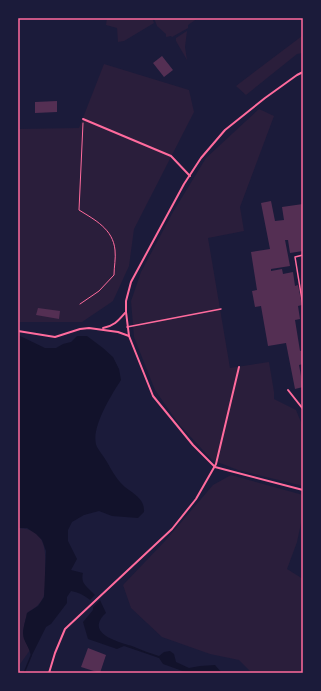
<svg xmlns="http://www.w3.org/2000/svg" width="321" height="691" font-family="Georgia,serif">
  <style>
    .green { fill: #2a1e3b }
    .water { fill: #12122b }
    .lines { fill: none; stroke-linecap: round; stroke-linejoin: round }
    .stream { stroke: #12122b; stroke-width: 1.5 }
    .building { fill: #542f53 }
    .path { stroke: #ff6b9d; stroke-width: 1 }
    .pedestrian { stroke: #ff6b9d; stroke-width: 1.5 }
    .minor { stroke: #ff6b9d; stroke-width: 2 }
    .neatline { fill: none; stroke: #ff6b9d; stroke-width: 1.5 }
  </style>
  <rect width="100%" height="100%" fill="#1b1b3a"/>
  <g class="green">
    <path d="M107,18H152L154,23L124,41L118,42L117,28L106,25Z"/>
    <path d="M154,18H198L188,25V28L172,37L171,36L166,37V34L157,26Z"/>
    <path d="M302,18H303V53L297,54L246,95L236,86L302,36Z"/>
    <path d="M187,31L185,47L187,60L176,41V38Z"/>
    <path d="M104,64L189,90L194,112L134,229L129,266L113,301L82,322H18V129L79,128Z"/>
    <path d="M259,109L274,116L240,207L244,231L208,238L230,368L269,362L274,392V399L296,410L303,427V486L238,470L212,460L178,423L155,390L134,337L131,301L141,272L173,212L206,158Z"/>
    <path d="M231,475L303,495V514L297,542L287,569L303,579V673H252L239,660L210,654L162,637L131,608L123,585L166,540L213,485Z"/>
    <path d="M18,528C47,529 46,551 45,574C45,581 46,592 43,598C39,606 34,608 27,613C23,631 21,633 30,650L18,667Z"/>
  </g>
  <g class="water">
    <path d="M18,335L45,348H56L63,344L71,342L77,336H87L103,348L113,357L119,369L121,380C112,394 89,430 97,447C100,452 104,457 107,462C112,471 117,480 125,487C134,494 145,499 144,512L138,518L112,516L99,511L84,515L72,522L68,530V541L77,559L71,570L83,573C80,584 88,587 95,595L90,600C84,595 78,592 71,591L67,597V603L51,624L46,627L31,657C30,649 27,646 24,639C21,631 26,621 27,613L38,606L44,597L46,551L42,540L36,534L27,528H18Z"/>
    <path d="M100,600L106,613C84,633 118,642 132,646C141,650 150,653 159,656L164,652L170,651L174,654L176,662L189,668L200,666L215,665L222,673H188L163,664L159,658L124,646L117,649L88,639L83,622L93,610V607Z"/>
  </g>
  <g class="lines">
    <path class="stream" d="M24,673L31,656"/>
  </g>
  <g class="building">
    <path d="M162,56L173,70L164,77L153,63Z"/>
    <path d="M57,101V112L35,113V102Z"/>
    <path d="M271,201L275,221L284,220L282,207L303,204V251L290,253L288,240H285L290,266L271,269V271L282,269L283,274L293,272L295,286L298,285L302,305L298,306L300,319L295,320L300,351L303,350V364L299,365L303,387L295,389L286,343L268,346L261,306L255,307L252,291L257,290L251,252L270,249L261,203Z"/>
    <path d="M38,308L60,311L59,319L36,315Z"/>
    <path d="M88,648L106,655L100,673L81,667Z"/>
  </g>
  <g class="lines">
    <path class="path" d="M80,304L99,291L114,275C114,267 116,258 115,250C113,229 95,220 79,210L83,123"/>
    <g class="pedestrian">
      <path d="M303,255L295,257L303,306"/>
      <path d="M127,327L221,309"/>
    </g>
    <g class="minor">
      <path d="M83,119L171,156L190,176"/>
      <path d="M103,328C114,326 118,321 125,313"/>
      <path d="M18,331L55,337L80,329L89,328L118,332L129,336"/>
      <path d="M288,390L303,409"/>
      <path d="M215,467L193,445L153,396L129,336L126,312V301L131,282L184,184L201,158L225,130L265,98L297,75L303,72"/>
      <path d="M215,467L303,490"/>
      <path d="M49,673L55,653L65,629L172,529L196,499L216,464L239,367"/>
    </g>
  </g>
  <rect width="321" height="691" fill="none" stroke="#1b1b3a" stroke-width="38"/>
  <rect x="19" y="19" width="283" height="653" class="neatline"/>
</svg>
